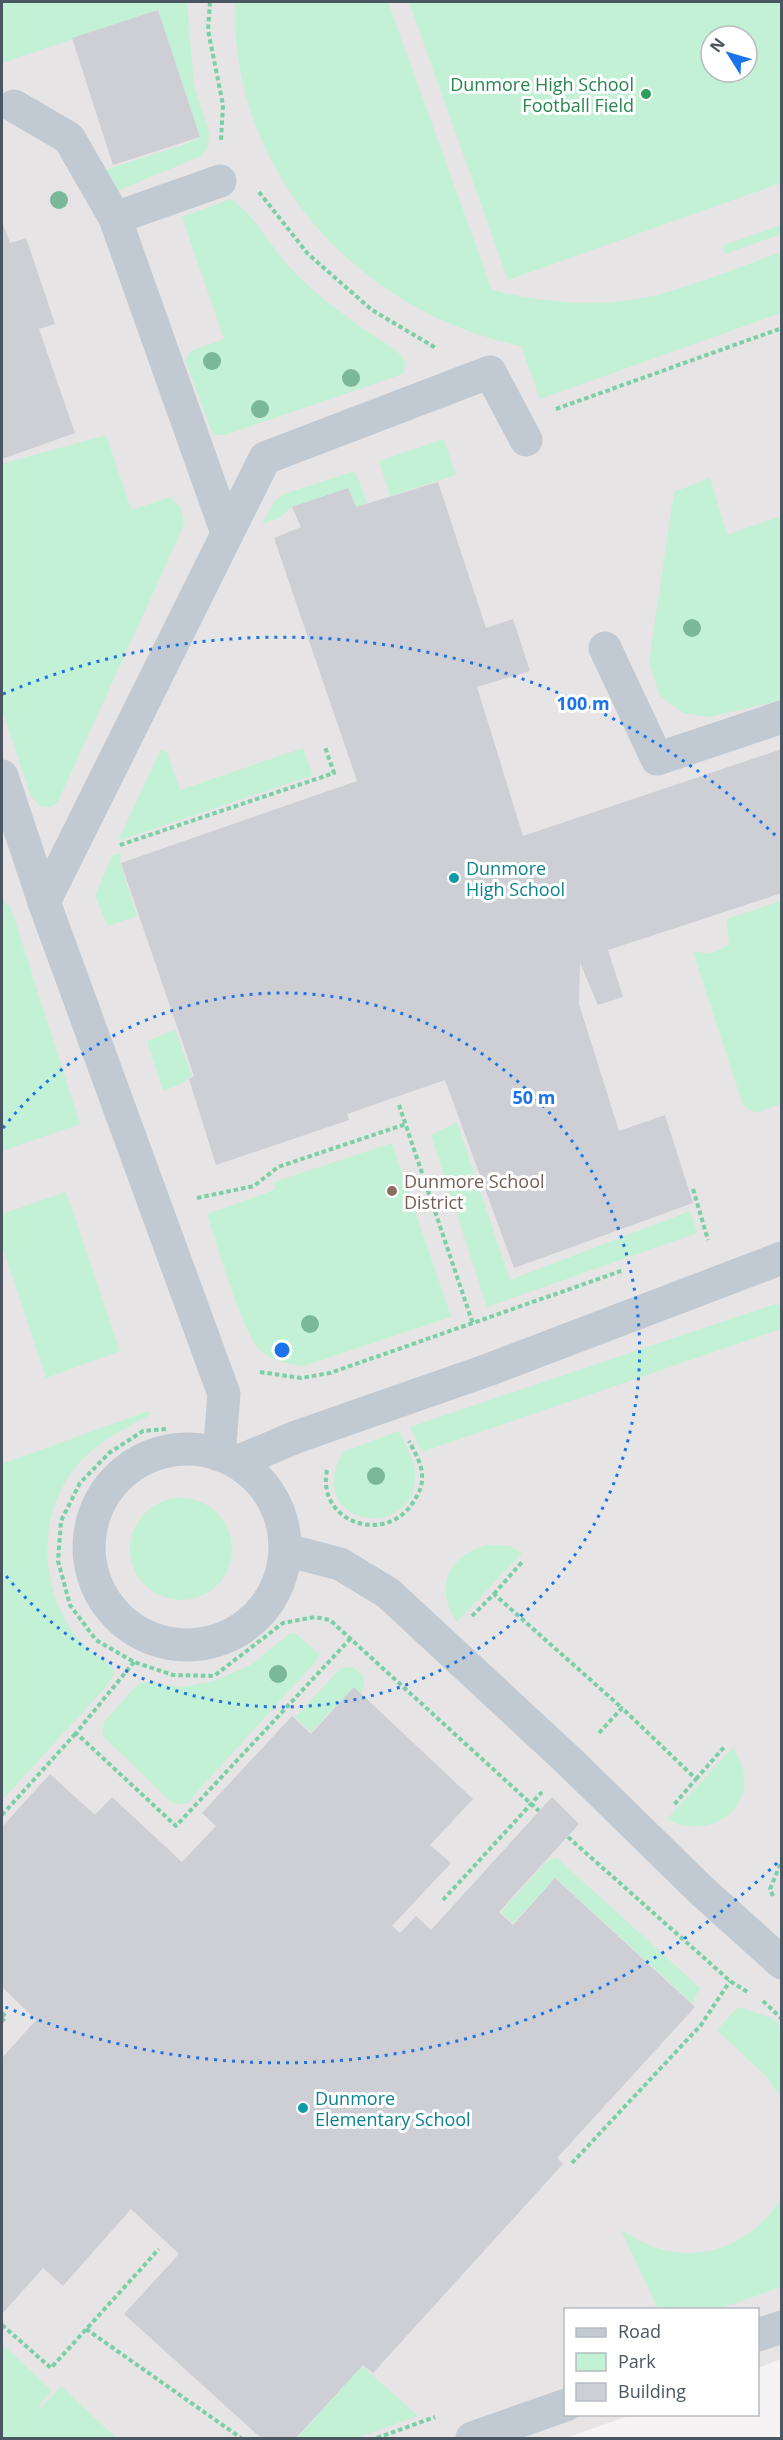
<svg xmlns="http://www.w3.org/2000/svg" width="783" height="2440" font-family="'Open Sans',sans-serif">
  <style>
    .education { fill: #e6e4e5; fill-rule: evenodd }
    .green { fill: #c3f1d5; fill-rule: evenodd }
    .building { fill: #cdcfd5 }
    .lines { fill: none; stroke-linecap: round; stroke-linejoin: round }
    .path { stroke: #7ad0a6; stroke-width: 4; stroke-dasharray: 4.5 3; stroke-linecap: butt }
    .minor { stroke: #c1cad2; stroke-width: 33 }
    .tree { fill: #7bb799 }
    .ring { fill: none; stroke: #1a73e8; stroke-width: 3; stroke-dasharray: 3 6 }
    .leisure-dot { fill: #2e9e5b; stroke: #fff; stroke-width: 2 }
    .culture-dot { fill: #0f9aa8; stroke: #fff; stroke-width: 2 }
    .education-dot { fill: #8d6e63; stroke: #fff; stroke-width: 2 }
    .labels { text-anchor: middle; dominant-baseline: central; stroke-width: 6; stroke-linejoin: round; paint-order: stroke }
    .leisure-label { font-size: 18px; fill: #27864d; stroke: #fff; text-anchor: end }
    .culture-label { font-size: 18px; fill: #0d838f; stroke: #fff; text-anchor: start }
    .education-label { font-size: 18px; fill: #785e54; stroke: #fff; text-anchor: start }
    .centre { fill: #1a73e8; stroke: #fff; stroke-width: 3 }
    .ring-label { font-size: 18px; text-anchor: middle; font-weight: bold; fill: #1a73e8; stroke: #fff; stroke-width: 6; stroke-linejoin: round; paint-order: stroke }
  </style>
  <rect width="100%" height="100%" fill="#f5f3f3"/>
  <path class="education" d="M2,2H781V2359L758,2368V2310H566V2414L631,2415L566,2438H2ZM711,36H747V72H711Z"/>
  <g class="green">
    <path d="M2,2H187L194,85L209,132L208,148L201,156L117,191L102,171L189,143L200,137L158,10L2,63Z"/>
    <path d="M235,2H388L492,290C548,304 608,309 664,293C704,282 743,266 781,252V313L540,399L521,346C359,312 230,173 235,2Z"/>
    <path d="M409,2H781V183L508,280ZM711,36H747V72H711Z"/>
    <path d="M231,199C254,215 267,241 285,262C309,290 341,313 371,334C385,344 397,348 406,362L403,374L225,435H213L185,359L191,351L224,339L182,217Z"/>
    <path d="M781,225V234L725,254L722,246Z"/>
    <path d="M106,435L131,510L170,497L181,508L184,525L58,801L51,807H42L31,797L2,709V464Z"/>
    <path d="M444,439L456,475L390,496L379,461Z"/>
    <path d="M355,471L367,503L356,507L348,488L292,507L279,518L262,524L275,500L284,494Z"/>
    <path d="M710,478L727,535L781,516L782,700L709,717L683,713L660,696L649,662L674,492Z"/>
    <path d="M303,748L313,775L118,841L161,749L167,753L180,790Z"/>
    <path d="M121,853L120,862L137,916L108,926L95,896L112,856Z"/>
    <path d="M2,900L11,908L80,1124L2,1151Z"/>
    <path d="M781,901V1104L755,1113L743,1105L693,952L712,953L729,945L727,919Z"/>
    <path d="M175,1030L192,1076L186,1079L184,1083L163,1091L147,1041Z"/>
    <path d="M457,1122L510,1280L690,1211L697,1233L487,1307L431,1135Z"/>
    <path d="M392,1143L451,1317L304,1366C290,1364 272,1361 261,1351C242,1334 217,1243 207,1214L275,1190L274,1182Z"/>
    <path d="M66,1192L120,1351L46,1378L2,1245V1214Z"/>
    <path d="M775,1304L781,1306V1329L422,1452L410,1427Z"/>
    <path d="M148,1411L151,1414C129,1426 107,1437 89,1453C35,1501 35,1588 80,1641C89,1651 102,1659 113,1667L114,1675L104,1689L2,1800V1464Z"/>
    <path d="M399,1431C405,1445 417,1463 415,1479C410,1544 302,1523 343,1452Z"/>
    <circle cx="181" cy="1549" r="51"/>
    <path d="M487,1545L510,1546L522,1553L457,1622C433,1588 449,1555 487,1545Z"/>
    <path d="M295,1633L319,1654L317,1660L187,1803L176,1804L170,1801L103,1736L104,1722L136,1686L143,1682L183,1687L214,1681L251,1665L289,1634Z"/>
    <path d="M353,1667L364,1677V1688L360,1693L354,1687L311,1732L295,1717L341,1668Z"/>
    <path d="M733,1747C740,1759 746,1772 744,1787C739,1823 696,1836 667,1819Z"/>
    <path d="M557,1858L700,1988L692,2003L556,1878L513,1923L501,1912L548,1860Z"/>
    <path d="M738,2007L772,2018L781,2028V2098L767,2077L717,2030Z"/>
    <path d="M781,2197V2287L718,2309H658L621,2230C636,2239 651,2248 668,2251C711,2261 762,2236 781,2197Z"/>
    <path d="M2,2344L52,2391L38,2407L41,2408L61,2386L116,2438H2Z"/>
    <path d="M362,2366L418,2416L356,2438H297Z"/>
  </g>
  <g class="building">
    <path d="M158,10L200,137L113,165L72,38Z"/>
    <path d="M2,221L10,243L26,238L55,324L39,329L75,433L2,459Z"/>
    <path d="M438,482L486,628L513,619L530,671L477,687L523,836L782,749V893L608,950L623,997L598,1005L580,963L579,1004L619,1131L665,1115L693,1203L514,1268L445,1080L347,1114L349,1120L216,1165L189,1079L194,1076L121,863L357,781L274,538L301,527L292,507L348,488L356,507Z"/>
    <path d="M354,1687L473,1799L430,1845L451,1863L392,1926L400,1933L416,1916L431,1930L552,1797L579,1824L499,1912L513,1925L555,1878L695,2007L557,2158L563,2164L373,2373L363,2365L296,2438H261L124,2314L179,2254L131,2209L63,2286L43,2268L2,2314V2058L36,2020L2,1987V1827L50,1774L95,1815L112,1797L182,1862L216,1826L202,1813L292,1716L311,1734Z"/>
  </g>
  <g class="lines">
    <g class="path">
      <path d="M210,2L208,30L223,105L221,140"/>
      <path d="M259,192L308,254L372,310L436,348"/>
      <path d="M556,409L782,328"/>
      <path d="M120,845L334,773L325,747"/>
      <path d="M399,1105L473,1324"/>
      <path d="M693,1189L708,1240"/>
      <path d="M197,1198L254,1186L278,1167L406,1124"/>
      <path d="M260,1372L301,1378L330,1373L624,1270"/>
      <path d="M166,1429L143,1431L109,1453L80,1483L61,1521L58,1561L70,1605L96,1640L134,1662L173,1675L214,1676L283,1623L315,1617L330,1620L539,1811"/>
      <path d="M327,1470C316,1523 387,1546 414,1501C419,1493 423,1485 422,1475C422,1464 414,1451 409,1441"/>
      <path d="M494,1594L522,1562"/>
      <path d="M472,1616L494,1594L622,1708"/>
      <path d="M134,1662L76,1733L176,1826L351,1638"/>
      <path d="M599,1733L622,1708L696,1779L673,1806"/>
      <path d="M696,1779L725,1746"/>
      <path d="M2,1815L76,1733"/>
      <path d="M568,1837L730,1981L749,1993"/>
      <path d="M773,1896L770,1889L782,1860"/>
      <path d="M443,1900L542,1792"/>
      <path d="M763,2001L782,2019"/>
      <path d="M2,2013L6,2017L2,2021"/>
      <path d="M572,2163L701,2025L730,1981"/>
      <path d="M2,2325L51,2368L159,2249"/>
      <path d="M86,2329L241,2438"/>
      <path d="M377,2438L435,2417"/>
    </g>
    <g class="minor">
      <path d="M14,106L69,138L115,218"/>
      <path d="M220,181L115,218L227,533"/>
      <path d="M605,648L657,759L782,717"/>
      <path d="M2,776L44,902L224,1394L219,1455"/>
      <path d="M44,902L265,458L490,372L526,440"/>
      <circle cx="187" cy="1547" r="98"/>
      <path d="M237,1462L296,1437L488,1370L782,1258"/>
      <path d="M286,1550L340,1564L388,1593L570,1762L702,1891L782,1963"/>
      <path d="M758,2335L782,2327"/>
      <path d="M472,2438L566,2405"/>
    </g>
  </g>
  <g class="tree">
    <circle cx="59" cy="200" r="9"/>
    <circle cx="212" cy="361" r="9"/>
    <circle cx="351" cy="378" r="9"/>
    <circle cx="260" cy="409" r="9"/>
    <circle cx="692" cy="628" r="9"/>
    <circle cx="310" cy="1324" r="9"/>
    <circle cx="376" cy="1476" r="9"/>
    <circle cx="278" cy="1674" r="9"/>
  </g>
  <g class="ring">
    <path d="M3 1128A357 357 0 1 1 3 1572"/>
    <path d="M777 1863A713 713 0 0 1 3 2006M3 694A713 713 0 0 1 777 837"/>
  </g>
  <circle class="leisure-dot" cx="646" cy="94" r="6"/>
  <g class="culture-dot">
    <circle cx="454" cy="878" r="6"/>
    <circle cx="303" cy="2108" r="6"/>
  </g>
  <circle class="education-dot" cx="392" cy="1191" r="6"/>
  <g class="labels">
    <g class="leisure-label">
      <text x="634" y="84">Dunmore High School<tspan x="634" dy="21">Football Field</tspan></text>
    </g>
    <g class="culture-label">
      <text x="466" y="868">Dunmore<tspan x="466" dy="21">High School</tspan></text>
      <text x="315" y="2098">Dunmore<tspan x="315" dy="21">Elementary School</tspan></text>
    </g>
    <g class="education-label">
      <text x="404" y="1181">Dunmore School<tspan x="404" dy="21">District</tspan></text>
    </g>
  </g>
  <circle cx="282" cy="1350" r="9" class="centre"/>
  <g class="ring-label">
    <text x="583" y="710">100 m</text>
    <text x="534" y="1104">50 m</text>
  </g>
  <rect width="783" height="2440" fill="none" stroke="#4a5661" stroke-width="6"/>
  <rect x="564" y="2308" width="195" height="108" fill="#ffffff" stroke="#b7bbc0" stroke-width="1.5"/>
  <rect x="576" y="2328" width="30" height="9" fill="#c1cad2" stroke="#b7bbc0" stroke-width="1.5"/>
  <text x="618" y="2338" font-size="18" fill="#4a5661">Road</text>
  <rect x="576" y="2353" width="30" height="18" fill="#c3f1d5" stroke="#b7bbc0" stroke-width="1.5"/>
  <text x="618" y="2368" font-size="18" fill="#4a5661">Park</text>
  <rect x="576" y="2383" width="30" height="18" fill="#cdcfd5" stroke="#b7bbc0" stroke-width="1.5"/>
  <text x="618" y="2398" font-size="18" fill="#4a5661">Building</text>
  <g transform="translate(729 54) rotate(307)"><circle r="28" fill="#ffffff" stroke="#b7bbc0" stroke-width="1.5"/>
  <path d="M0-4.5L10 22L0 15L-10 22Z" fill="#1a73e8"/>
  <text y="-9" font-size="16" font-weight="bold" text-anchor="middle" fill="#4a5661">N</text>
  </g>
</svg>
